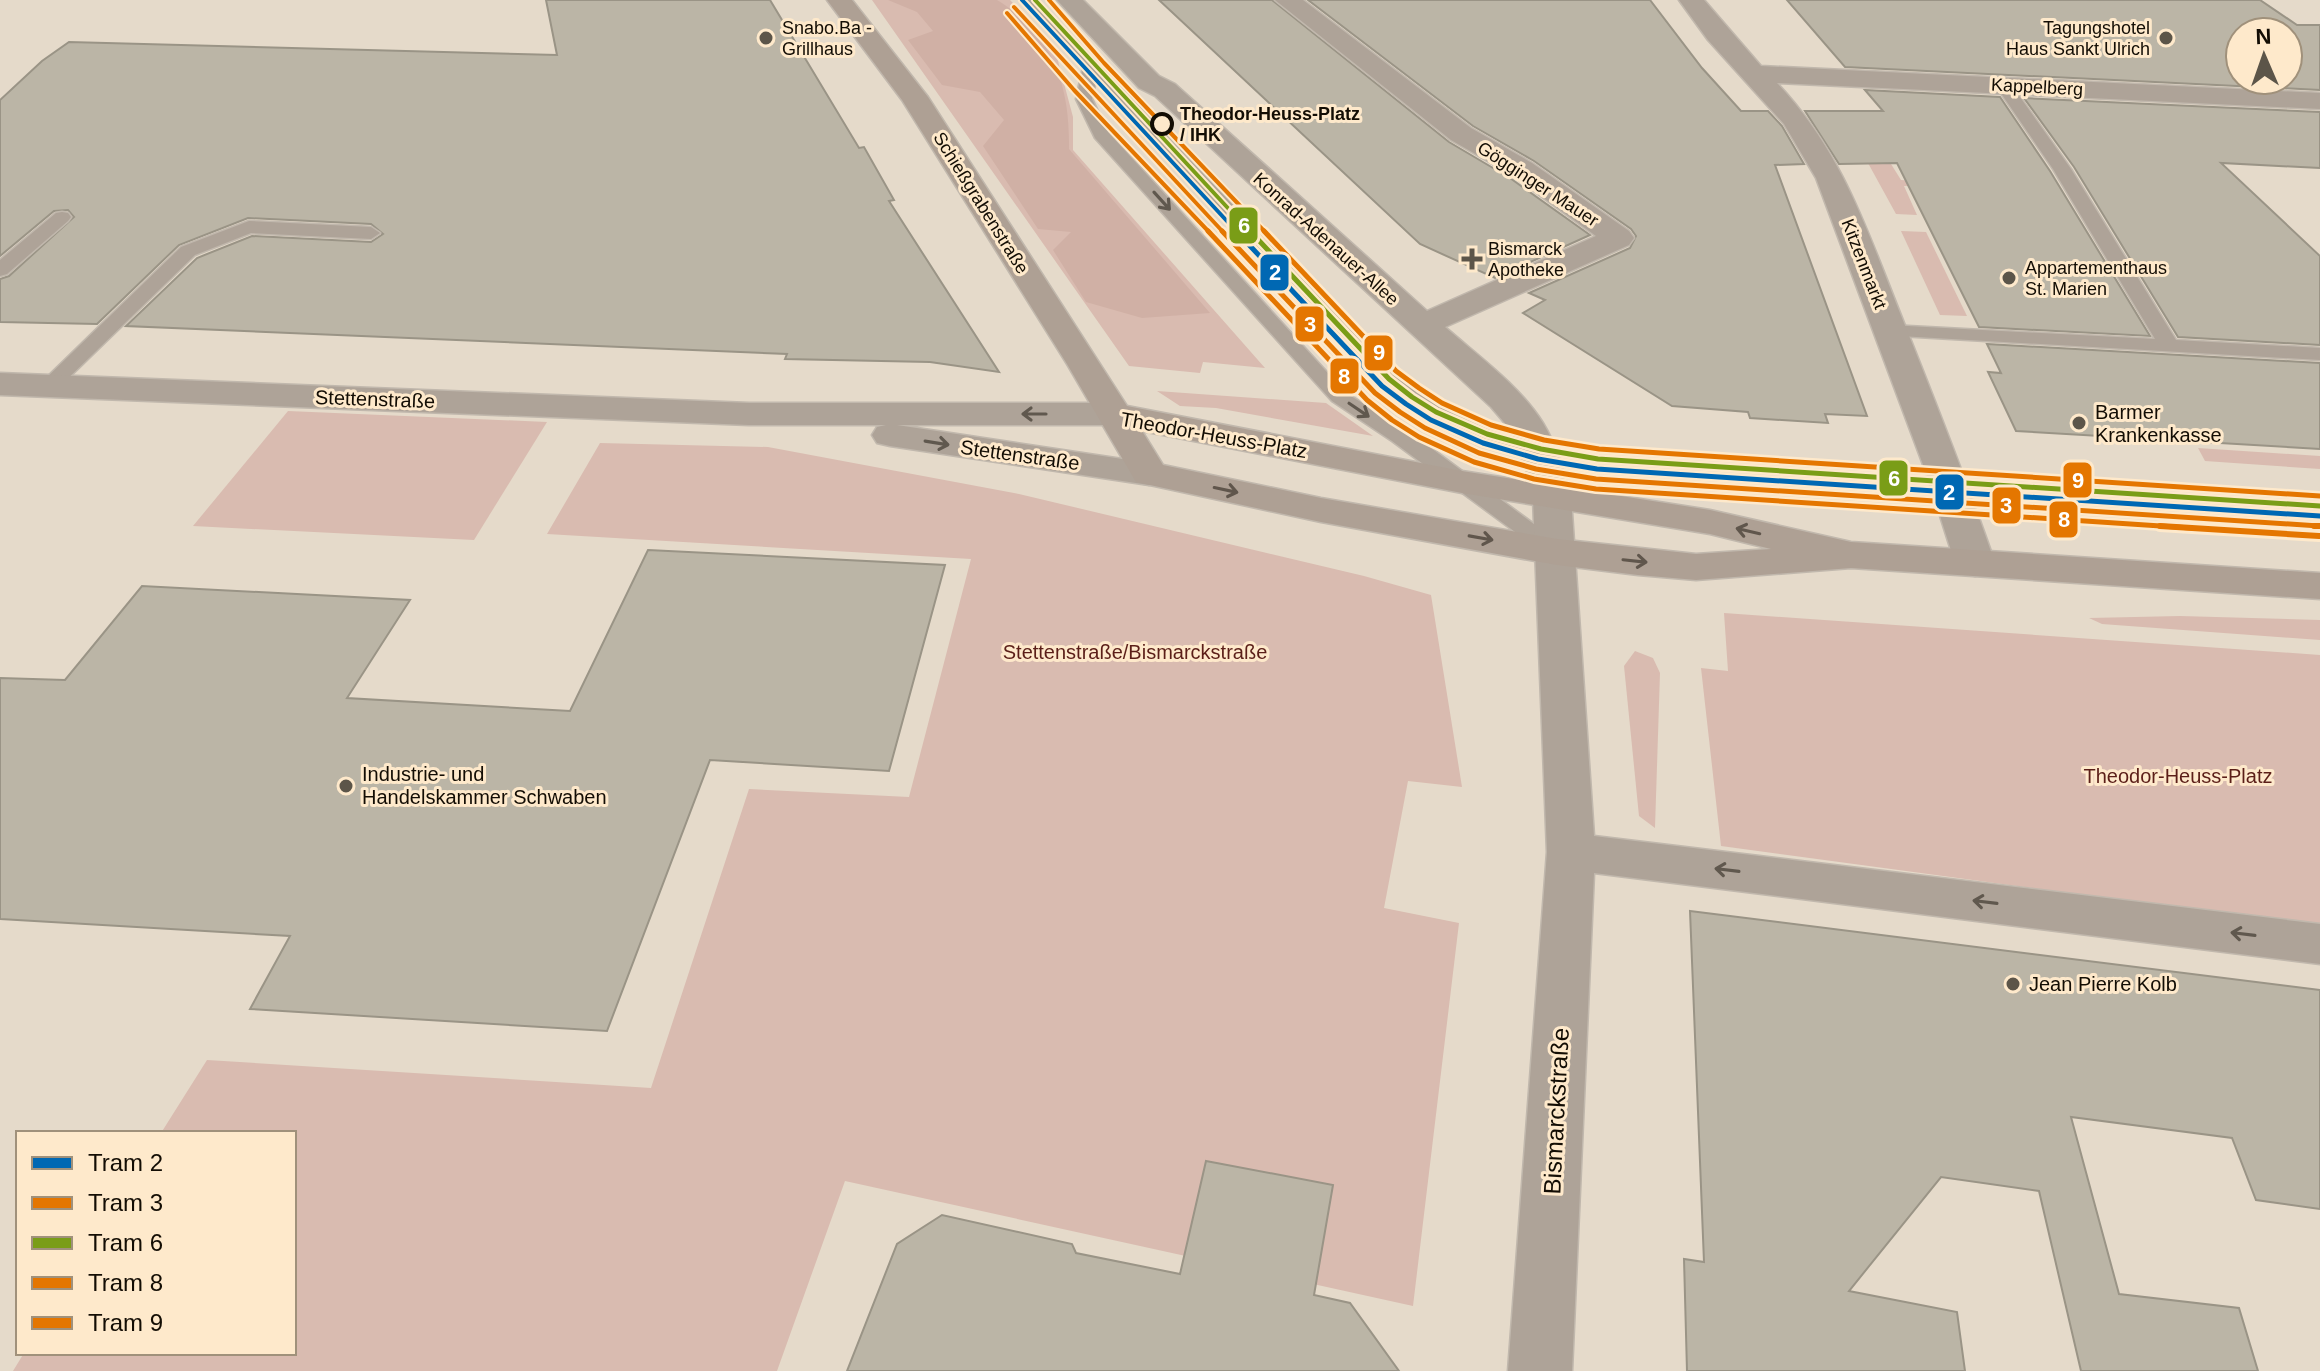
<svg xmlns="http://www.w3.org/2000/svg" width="2320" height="1371" font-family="Helvetica,sans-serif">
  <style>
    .green { fill: #d9bbb0 }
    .forest { fill: #d0b0a5 }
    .building { fill: #bbb5a6; stroke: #9a9486; stroke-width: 2; fill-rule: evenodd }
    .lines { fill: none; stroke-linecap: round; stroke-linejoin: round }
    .service-casing { stroke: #c1b8ad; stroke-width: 3 }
    .minor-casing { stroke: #c1b8ad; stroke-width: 3 }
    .tertiary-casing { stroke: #c1b8ad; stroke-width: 3 }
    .secondary-casing { stroke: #c1b8ad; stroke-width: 3 }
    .service { fill: #aea398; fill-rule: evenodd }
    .minor { fill: #aea398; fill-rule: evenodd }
    .tertiary { fill: #aea398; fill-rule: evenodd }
    .secondary { fill: #aea094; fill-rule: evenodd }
    .tram-1-far1-casing { stroke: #fee9cb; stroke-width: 8 }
    .tram-1-casing { stroke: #fee9cb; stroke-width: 10 }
    .tram-2-far2-casing { stroke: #fee9cb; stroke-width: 8 }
    .tram-2-far1-casing { stroke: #fee9cb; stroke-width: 10 }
    .tram-2-casing { stroke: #fee9cb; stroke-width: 12 }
    .tram-3-far1-casing { stroke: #fee9cb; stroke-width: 8 }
    .tram-3-casing { stroke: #fee9cb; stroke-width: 10 }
    .tram-4-far2-casing { stroke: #fee9cb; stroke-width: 8 }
    .tram-4-far1-casing { stroke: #fee9cb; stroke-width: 10 }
    .tram-4-casing { stroke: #fee9cb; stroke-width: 12 }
    .tram-5-far1-casing { stroke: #fee9cb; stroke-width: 8 }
    .tram-5-casing { stroke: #fee9cb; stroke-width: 10 }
    .tram-1-far1 { stroke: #0068b3; stroke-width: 4 }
    .tram-1 { stroke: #0068b3; stroke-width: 5 }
    .tram-2-far2 { stroke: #e47600; stroke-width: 4 }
    .tram-2-far1 { stroke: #e47600; stroke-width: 5 }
    .tram-2 { stroke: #e47600; stroke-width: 6 }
    .tram-3-far1 { stroke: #7a9d17; stroke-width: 4 }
    .tram-3 { stroke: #7a9d17; stroke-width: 5 }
    .tram-4-far2 { stroke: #e47600; stroke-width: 4 }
    .tram-4-far1 { stroke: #e47600; stroke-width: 5 }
    .tram-4 { stroke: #e47600; stroke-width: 6 }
    .tram-5-far1 { stroke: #e47600; stroke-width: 4 }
    .tram-5 { stroke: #e47600; stroke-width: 5 }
    .oneway { stroke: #60584e }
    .oneway2 { stroke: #60564c }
    .poi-dot { fill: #5c5549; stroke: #fee9cb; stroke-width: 3 }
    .stop-dot { fill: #fee9cb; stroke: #130d04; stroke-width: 4 }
    .labels { text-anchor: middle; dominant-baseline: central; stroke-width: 6; stroke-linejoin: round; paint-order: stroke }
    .far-poi-label { font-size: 18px; fill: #130d04; stroke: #fee9cb; text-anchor: start }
    .far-street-label { font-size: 18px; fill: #130d04; stroke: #fee9cb }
    .far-stop-label { font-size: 18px; font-weight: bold; fill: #130d04; stroke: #fee9cb; text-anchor: start }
    .street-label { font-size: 20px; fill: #130d04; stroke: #fee9cb }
    .poi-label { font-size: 20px; fill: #130d04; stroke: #fee9cb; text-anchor: start }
    .park-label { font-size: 20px; fill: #5b1e18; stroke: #fee9cb }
    .near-street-label { font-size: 24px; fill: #130d04; stroke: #fee9cb }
    .line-badge { stroke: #fee9cb; stroke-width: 3 }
    .badge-label { font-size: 22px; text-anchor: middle; font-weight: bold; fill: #fff }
  </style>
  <rect width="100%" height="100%" fill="#e5daca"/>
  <g class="green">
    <path d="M872,0H1010L1054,46L1073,117V150L1265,368L1203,362L1200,373L1129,366Z"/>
    <path d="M1868,163L1891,164L1901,180L1914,181L1916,186H1904L1917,215L1896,214Z"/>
    <path d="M1901,231L1926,232L1967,316L1940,315Z"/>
    <path d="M1157,391L1326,403L1373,436L1216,408L1180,406Z"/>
    <path d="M288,411L547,422L474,540L193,526Z"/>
    <path d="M600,443L768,447L1019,494L1364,576L1431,595L1462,787L1408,781L1384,908L1459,923L1413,1306L845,1181L777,1371H13L24,1353H294V1133H161L207,1060L651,1088L749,789L909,797L971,559L547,534Z"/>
    <path d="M2198,448L2320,456V469L2205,461Z"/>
    <path d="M1724,613L2320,655V927L1721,846L1701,668L1728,671Z"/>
    <path d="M2180,616L2320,620V640L2102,624L2089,618Z"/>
    <path d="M1635,651L1653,658L1660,673L1655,828L1639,816L1624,666Z"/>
  </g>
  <path class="forest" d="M888,0H997C1054,35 1070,86 1069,149L1210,313L1142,318L1086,302L1053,250L1071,232L1038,229L983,146L1004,120L980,92L942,85L908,40L933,31L917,12Z"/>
  <g class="building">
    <path d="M546,0H770L859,148L864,147L894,200L889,201L999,372L930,362L785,359L787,354L126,326L197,258L252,236L371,242L383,234L371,224L248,218L179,245L97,324L0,322V279L9,276L74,217L68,210L54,211L0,256V100L42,61L69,42L557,55Z"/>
    <path d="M1159,0H1272L1449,142L1510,178L1590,235L1495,278L1420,244Z"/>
    <path d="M1308,0H1650L1702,68L1741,111H1768L1782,126L1804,164L1775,165L1867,416L1825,414L1828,423L1750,418L1748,412L1672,406L1523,313L1545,300L1529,293L1630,248L1636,236L1631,229L1534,161L1473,126Z"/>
    <path d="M1787,0H2260L2297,25H2320V90L1845,67ZM2240,32H2288V80H2240Z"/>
    <path d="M1865,90L2000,97L2050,171L2150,336L1979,327L1897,163L1839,164L1805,111H1883Z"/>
    <path d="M2024,98L2320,112V168L2221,163L2320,256V345L2178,337L2074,167Z"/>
    <path d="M1987,344L2320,363V449L2016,431L1988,372L2001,373Z"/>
    <path d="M648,550L945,565L889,771L710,760L607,1031L250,1009L290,936L0,919V678L65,680L142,586L410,600L347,698L570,711Z"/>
    <path d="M1690,911L2320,990V1209L2256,1200L2232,1138L2071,1117L2119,1294L2239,1308L2258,1371H2081L2039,1191L1941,1177L1849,1291L1957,1312L1965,1371H1687L1684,1259L1704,1262Z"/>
    <path d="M1206,1161L1333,1185L1314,1295L1350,1303L1399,1371H847L897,1244L942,1215L1072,1244L1076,1253L1180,1274Z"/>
  </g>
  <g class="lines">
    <g class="service-casing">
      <g id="service">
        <path d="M1021,0H1036L1401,380C1445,415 1494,435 1548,450L1551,455L1540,462C1483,448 1432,426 1387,388L1096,81L1092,99L1108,132L1346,393L1408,431L1565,547L1569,552L1565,557H1549L1392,441L1332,401L1095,138L1076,99L1083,67Z"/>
        <path d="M2004,81L2010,83L2071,169L2176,340L2320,348V360L1882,335L1879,331L1882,327L1889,325L2155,339L2053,169L1996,86Z"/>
        <path d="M62,212L68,213L71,217L68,221L7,274L0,276V260L56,213Z"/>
        <path d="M249,221L371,227L380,233L371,239L251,233L195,255L56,390H42L38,386L42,382L181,247Z"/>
      </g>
    </g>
    <g class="minor-casing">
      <g id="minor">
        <path d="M1057,0H1083L1159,76L1175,84L1427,311L1596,236L1512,175L1451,140L1275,0H1303L1471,128L1532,163L1629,231L1634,238L1629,245L1445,327C1478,356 1519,385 1543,423C1557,446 1564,472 1571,498L1594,836L2320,924V964L1594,873L1572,1371H1508L1547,852L1533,498L1521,455L1509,428L1491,407L1155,96L1139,88Z"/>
        <path d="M1679,0H1704L1761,66L2320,93V109L1777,83C1844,154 1868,234 1904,323C1936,403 1967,482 1995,563L1989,572L1975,576L1961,572L1955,563L1928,478L1816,178L1784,124L1708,40Z"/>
      </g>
    </g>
    <g class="tertiary-casing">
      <path id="tertiary" d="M0,373L749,403H1112L1125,406L1130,414L1125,422L1112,425H897L1149,463L1162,466L1168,474L1162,482L1149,485L890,446L877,443L872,435L877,427L886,425H749L0,395Z"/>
    </g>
    <g class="secondary-casing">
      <path id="secondary" d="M827,0H852L928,97L1127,406L1462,471L1710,510L1851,542L2320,573V599L1851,568L1696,580L1638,575L1557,565L1321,522L1136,482L1067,364L902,100ZM1142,431L1462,493L1710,534L1771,549L1696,554L1557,539L1321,498L1163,465Z"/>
    </g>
    <use href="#service" class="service"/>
    <use href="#minor" class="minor"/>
    <use href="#tertiary" class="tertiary"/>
    <use href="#secondary" class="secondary"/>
    <g class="tram-1-far1-casing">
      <path id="tram-1-far1" d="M1022,0L1238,233"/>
    </g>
    <g class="tram-1-casing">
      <path id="tram-1" d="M1236,231L1382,386L1406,404L1431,420L1483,443L1538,459L1597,469L2320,516"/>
    </g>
    <g class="tram-2-far2-casing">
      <path id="tram-2-far2" d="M1014,7L1224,233"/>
    </g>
    <g class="tram-2-far1-casing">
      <path id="tram-2-far1" d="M1222,231L1375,393L1400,412L1425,428L1479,453L1536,469L1596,479L2319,526"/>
    </g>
    <g class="tram-2-casing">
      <path id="tram-2" d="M2314,526H2319"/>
    </g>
    <g class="tram-3-far1-casing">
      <path id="tram-3-far1" d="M1035,0L1251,233"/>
    </g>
    <g class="tram-3-casing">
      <path id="tram-3" d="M1250,231L1389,379L1412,397L1436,412L1487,434L1541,449L1598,459L2320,506"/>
    </g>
    <g class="tram-4-far2-casing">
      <path id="tram-4-far2" d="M1007,13L1074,90L1210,233"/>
    </g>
    <g class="tram-4-far1-casing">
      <path id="tram-4-far1" d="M1208,231L1367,400L1392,420L1419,437L1474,462L1534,479L1596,489L2191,528"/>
    </g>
    <g class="tram-4-casing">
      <path id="tram-4" d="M2160,526L2319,536"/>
    </g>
    <g class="tram-5-far1-casing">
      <path id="tram-5-far1" d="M1049,0L1104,63L1266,233"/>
    </g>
    <g class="tram-5-casing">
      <path id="tram-5" d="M1264,231L1396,371L1419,388L1442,403L1491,425L1544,440L1599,449L2320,496"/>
    </g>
    <use href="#tram-1-far1" class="tram-1-far1"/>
    <use href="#tram-1" class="tram-1"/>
    <use href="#tram-2-far2" class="tram-2-far2"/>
    <use href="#tram-2-far1" class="tram-2-far1"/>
    <use href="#tram-2" class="tram-2"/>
    <use href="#tram-3-far1" class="tram-3-far1"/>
    <use href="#tram-3" class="tram-3"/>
    <use href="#tram-4-far2" class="tram-4-far2"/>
    <use href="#tram-4-far1" class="tram-4-far1"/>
    <use href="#tram-4" class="tram-4"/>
    <use href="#tram-5-far1" class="tram-5-far1"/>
    <use href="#tram-5" class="tram-5"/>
  </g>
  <defs><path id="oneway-shaft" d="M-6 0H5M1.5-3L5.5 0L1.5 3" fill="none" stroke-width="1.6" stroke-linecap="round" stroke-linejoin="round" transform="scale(2)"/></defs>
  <g class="oneway">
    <use href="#oneway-shaft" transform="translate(1162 201) rotate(48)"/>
    <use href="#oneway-shaft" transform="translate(1359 410) rotate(34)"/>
    <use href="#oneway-shaft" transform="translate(1034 414) rotate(-180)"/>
    <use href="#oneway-shaft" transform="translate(937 443) rotate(9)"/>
    <use href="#oneway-shaft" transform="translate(1727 870) rotate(-173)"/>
    <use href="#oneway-shaft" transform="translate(1985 902) rotate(-173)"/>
    <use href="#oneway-shaft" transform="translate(2243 934) rotate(-173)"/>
  </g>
  <g class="oneway2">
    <use href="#oneway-shaft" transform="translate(1226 490) rotate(12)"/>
    <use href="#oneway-shaft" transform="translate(1748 531) rotate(-167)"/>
    <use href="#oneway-shaft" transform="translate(1481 538) rotate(10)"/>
    <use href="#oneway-shaft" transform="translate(1635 561) rotate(6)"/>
  </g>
  <g class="poi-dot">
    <circle cx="766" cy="38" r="8"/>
    <circle cx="2166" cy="38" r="8"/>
    <path d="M1468 247h8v8h8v8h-8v8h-8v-8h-8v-8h8z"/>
    <circle cx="2009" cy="278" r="8"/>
    <circle cx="2079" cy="423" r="8"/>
    <circle cx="346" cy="786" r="8"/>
    <circle cx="2013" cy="984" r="8"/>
  </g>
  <circle class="stop-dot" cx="1162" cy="124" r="10"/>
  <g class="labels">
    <g class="far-poi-label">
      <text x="782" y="28">Snabo.Ba -<tspan x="782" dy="21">Grillhaus</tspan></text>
      <text x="2150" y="28" text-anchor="end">Tagungshotel<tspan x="2150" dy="21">Haus Sankt Ulrich</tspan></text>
      <text x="1488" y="249">Bismarck<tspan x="1488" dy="21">Apotheke</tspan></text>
      <text x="2025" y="268">Appartementhaus<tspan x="2025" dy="21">St. Marien</tspan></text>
    </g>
    <g class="far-street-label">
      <text transform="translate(2037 87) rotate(3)">Kappelberg</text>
      <text transform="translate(1538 184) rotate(33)">Gögginger Mauer</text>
      <text transform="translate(981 203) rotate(58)">Schießgrabenstraße</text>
      <text transform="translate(1326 239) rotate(42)">Konrad-Adenauer-Allee</text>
      <text transform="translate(1864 264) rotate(69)">Kitzenmarkt</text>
    </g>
    <g class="far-stop-label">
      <text x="1180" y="114">Theodor-Heuss-Platz<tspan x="1180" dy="21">/ IHK</tspan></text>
    </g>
    <g class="street-label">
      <text transform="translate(375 399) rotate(2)">Stettenstraße</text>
      <text transform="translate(1214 435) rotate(10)">Theodor-Heuss-Platz</text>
      <text transform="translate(1020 455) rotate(8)">Stettenstraße</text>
    </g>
    <g class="poi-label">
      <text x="2095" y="412">Barmer<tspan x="2095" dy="23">Krankenkasse</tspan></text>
      <text x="362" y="774">Industrie- und<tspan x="362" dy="23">Handelskammer Schwaben</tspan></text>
      <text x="2029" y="984">Jean Pierre Kolb</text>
    </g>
    <g class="park-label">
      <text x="1135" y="652">Stettenstraße/Bismarckstraße</text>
      <text x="2178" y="776">Theodor-Heuss-Platz</text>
    </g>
    <g class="near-street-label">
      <text transform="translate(1556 1111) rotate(-87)">Bismarckstraße</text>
    </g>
  </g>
  <g class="line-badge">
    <rect x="1228" y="206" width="31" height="39" rx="8" fill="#7a9d17"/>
    <rect x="1259" y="253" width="31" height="39" rx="8" fill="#0068b3"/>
    <rect x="1294" y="305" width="31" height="38" rx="8" fill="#e47600"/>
    <rect x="1363" y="334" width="31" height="38" rx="8" fill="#e47600"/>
    <rect x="1329" y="357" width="31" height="38" rx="8" fill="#e47600"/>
    <rect x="1878" y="459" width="31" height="38" rx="8" fill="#7a9d17"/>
    <rect x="2062" y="461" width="31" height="38" rx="8" fill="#e47600"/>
    <rect x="1934" y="473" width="31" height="38" rx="8" fill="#0068b3"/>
    <rect x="1991" y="486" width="31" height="39" rx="8" fill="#e47600"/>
    <rect x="2048" y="500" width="31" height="39" rx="8" fill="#e47600"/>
  </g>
  <g class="badge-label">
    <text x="1244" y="233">6</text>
    <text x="1275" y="280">2</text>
    <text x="1310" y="332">3</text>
    <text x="1379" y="360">9</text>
    <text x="1344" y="384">8</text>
    <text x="1894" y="486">6</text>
    <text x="2078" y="488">9</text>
    <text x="1949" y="500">2</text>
    <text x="2006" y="513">3</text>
    <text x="2064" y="527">8</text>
  </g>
  <rect x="16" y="1131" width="280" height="224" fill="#fee9cb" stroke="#a0917b" stroke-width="2"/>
  <rect x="32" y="1157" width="40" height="12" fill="#0068b3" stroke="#a0917b" stroke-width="2"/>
  <text x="88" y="1171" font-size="24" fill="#130d04">Tram 2</text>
  <rect x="32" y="1197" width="40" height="12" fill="#e47600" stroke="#a0917b" stroke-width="2"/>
  <text x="88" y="1211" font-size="24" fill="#130d04">Tram 3</text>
  <rect x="32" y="1237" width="40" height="12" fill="#7a9d17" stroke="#a0917b" stroke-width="2"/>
  <text x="88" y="1251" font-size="24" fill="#130d04">Tram 6</text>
  <rect x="32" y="1277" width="40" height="12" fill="#e47600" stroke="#a0917b" stroke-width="2"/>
  <text x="88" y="1291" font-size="24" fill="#130d04">Tram 8</text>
  <rect x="32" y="1317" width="40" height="12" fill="#e47600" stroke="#a0917b" stroke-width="2"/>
  <text x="88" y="1331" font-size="24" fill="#130d04">Tram 9</text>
  <g transform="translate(2264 56) rotate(358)"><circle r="38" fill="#fee9cb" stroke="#a0917b" stroke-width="2"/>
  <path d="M0-6L14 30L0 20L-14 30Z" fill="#5c5549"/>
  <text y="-12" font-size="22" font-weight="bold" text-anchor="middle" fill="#130d04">N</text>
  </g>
</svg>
